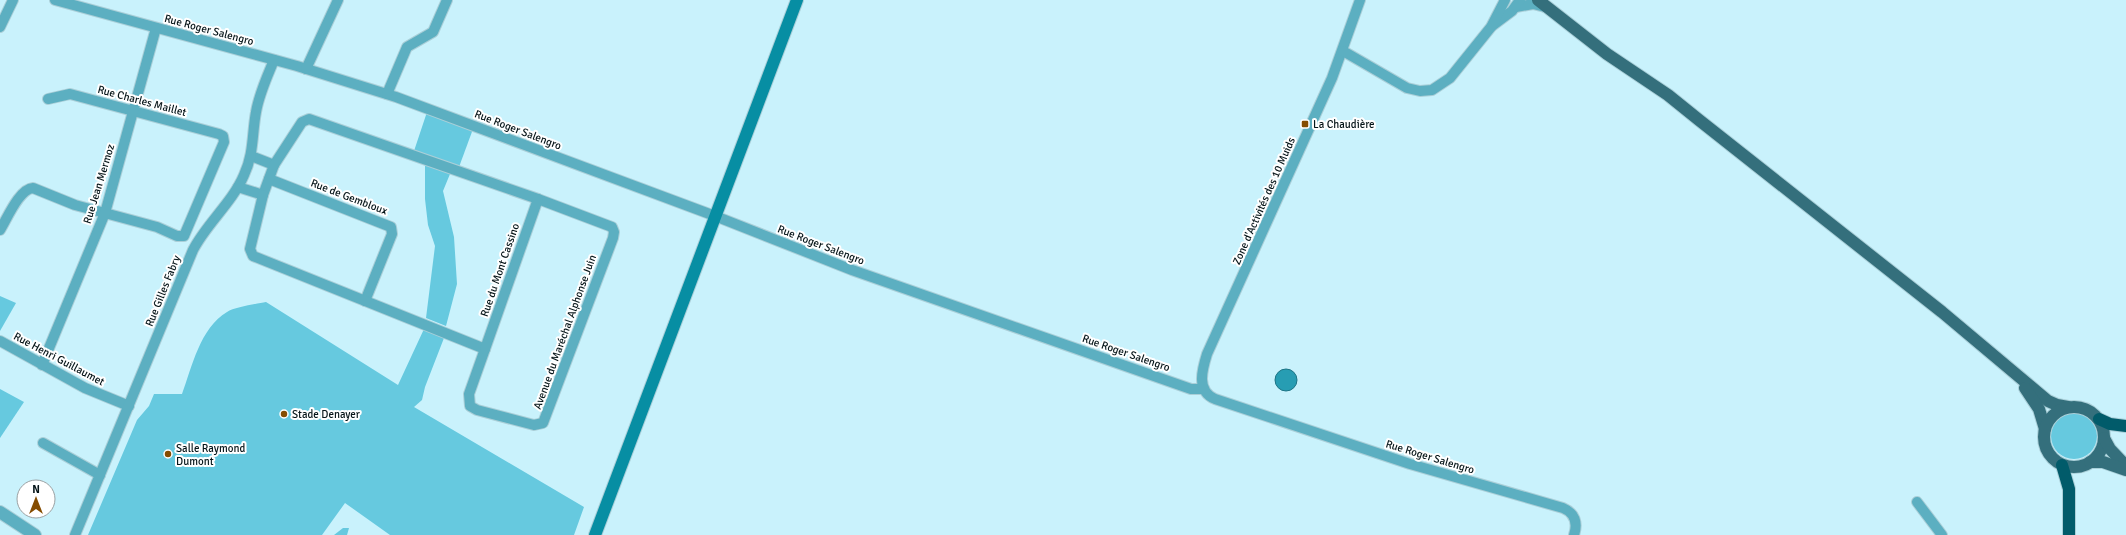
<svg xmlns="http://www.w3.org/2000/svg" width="2126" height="535" font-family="Signika,sans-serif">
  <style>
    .green { fill: #66c9df }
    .water { fill: #279db3; stroke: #1d7485 }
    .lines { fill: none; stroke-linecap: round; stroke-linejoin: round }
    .minor-casing { stroke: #aacfd8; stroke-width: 12 }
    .tertiary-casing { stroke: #aacfd8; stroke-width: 14 }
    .secondary-casing { stroke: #aacfd8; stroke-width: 14 }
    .primary-casing { stroke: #aacfd8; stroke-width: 14 }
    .motorway-casing { stroke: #aacfd8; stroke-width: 14 }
    .minor { stroke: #5cafc1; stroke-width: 10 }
    .tertiary { stroke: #5cafc1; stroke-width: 12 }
    .secondary { stroke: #078ea3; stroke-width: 12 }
    .primary { stroke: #346f7c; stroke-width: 12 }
    .motorway { stroke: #015b6a; stroke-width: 12 }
    .poi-dot { fill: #854c00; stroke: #fff; stroke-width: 1.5 }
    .labels { text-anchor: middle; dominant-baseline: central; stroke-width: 4; stroke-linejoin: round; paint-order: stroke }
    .street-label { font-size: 11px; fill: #061519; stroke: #fff }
    .poi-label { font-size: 11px; fill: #061519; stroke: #fff; text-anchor: start }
  </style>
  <rect width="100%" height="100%" fill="#c9f2fc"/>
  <g class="green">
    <path d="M427,112L473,129L459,167L414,151Z"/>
    <path d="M425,165L450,174L443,191L454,237L457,284L446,326L426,318L435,246L428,225L425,199Z"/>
    <path d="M0,296L16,303L0,331Z"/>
    <path d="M266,302L398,385L424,329L444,338L425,387L422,400L414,407L584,507L574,535H390L345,503L322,535H88L137,420L149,406L154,394H182C192,367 200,328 227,312C235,307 256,304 266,302Z"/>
    <path d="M0,389L24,402L0,438Z"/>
    <circle cx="2074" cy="436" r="23"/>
    <path d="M343,528H349L347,535H334Z"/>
  </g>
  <circle class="water" cx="1286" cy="380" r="11"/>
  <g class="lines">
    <g class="minor-casing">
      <g id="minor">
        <path d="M55,0L297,66L396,97L715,216L852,270L1191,389H1203"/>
        <path d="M1360,0L1332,78L1207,354C1202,370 1196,391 1215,399L1410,464L1563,508C1575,513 1578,523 1574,535"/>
        <path d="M1516,7L1533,4L1545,7"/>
        <path d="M1492,26L1512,11L1520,0"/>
        <path d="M0,27L13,0"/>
        <path d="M1343,51L1407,88L1420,91L1432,90L1450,78L1491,27L1505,0"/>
        <path d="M306,69L338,0"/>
        <path d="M387,94L407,47L433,32L447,0"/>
        <path d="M269,179L391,227L392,234L365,301"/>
        <path d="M238,187L263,195L274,165L251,156"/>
        <path d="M263,195L250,249L253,256L485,349L469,394L470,406L477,410L534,425L543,423L613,238L614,232L612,227L538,199L309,119L302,122L274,165"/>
        <path d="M0,230C7,219 19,189 33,188L75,205L157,227L177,236H184L224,142L223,136L219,134L70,94L48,99"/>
        <path d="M0,341L85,388L129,406"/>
        <path d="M485,349L538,199"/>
        <path d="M42,365L105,213L156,28"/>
        <path d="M43,443L100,475"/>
        <path d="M1917,502L1942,535"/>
        <path d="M75,535L193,250C207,223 232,203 244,175C254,154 252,133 256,112C259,94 267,77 274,60"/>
      </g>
    </g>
    <g class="tertiary-casing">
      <path id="tertiary" d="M0,512L35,535"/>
    </g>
    <g class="secondary-casing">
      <path id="secondary" d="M595,535L797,0"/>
    </g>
    <g class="primary-casing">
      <g id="primary">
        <path d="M1538,0L1607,54L1668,95L1699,120L1942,312L2048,401L2057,405L2068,407"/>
        <path d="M2025,388L2039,409L2045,429"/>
        <circle cx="2074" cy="437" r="30"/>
        <path d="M2104,438L2110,449L2126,466"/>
        <path d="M2090,462H2103L2126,470"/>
      </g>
    </g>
    <g class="motorway-casing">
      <g id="motorway">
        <path d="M2099,419L2110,424L2126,426"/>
        <path d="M2062,465L2069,489V535"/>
      </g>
    </g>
    <use href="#minor" class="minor"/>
    <use href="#tertiary" class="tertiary"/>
    <use href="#secondary" class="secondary"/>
    <use href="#primary" class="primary"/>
    <use href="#motorway" class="motorway"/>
  </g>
  <g class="poi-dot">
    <rect x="1301" y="120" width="8" height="8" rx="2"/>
    <circle cx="284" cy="414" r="4"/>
    <circle cx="168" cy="454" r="4"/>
  </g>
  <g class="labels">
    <g class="street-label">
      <text transform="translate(209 30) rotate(15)">Rue Roger Salengro</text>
      <text transform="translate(142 101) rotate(15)">Rue Charles Maillet</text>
      <text transform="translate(518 130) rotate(21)">Rue Roger Salengro</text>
      <text transform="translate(99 184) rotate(-73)">Rue Jean Mermoz</text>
      <text transform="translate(349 197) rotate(21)">Rue de Gembloux</text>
      <text transform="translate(1264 201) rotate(-66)">Zone d'Activités des 10 Muids</text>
      <text transform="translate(821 245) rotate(21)">Rue Roger Salengro</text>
      <text transform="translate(500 270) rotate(-71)">Rue du Mont Cassino</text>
      <text transform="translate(163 291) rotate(-68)">Rue Gilles Fabry</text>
      <text transform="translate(565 332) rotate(-70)">Avenue du Maréchal Alphonse Juin</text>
      <text transform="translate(1126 353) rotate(19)">Rue Roger Salengro</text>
      <text transform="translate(59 359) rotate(28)">Rue Henri Guillaumet</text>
      <text transform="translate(1430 457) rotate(17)">Rue Roger Salengro</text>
    </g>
    <g class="poi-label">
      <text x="1313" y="124">La Chaudière</text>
      <text x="292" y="414">Stade Denayer</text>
      <text x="176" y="448">Salle Raymond<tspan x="176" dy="13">Dumont</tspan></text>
    </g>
  </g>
  <g transform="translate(36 499)"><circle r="19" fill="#ffffff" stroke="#9ba1a3"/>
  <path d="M0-3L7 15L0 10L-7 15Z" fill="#854c00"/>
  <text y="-6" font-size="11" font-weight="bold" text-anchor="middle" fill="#061519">N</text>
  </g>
</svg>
